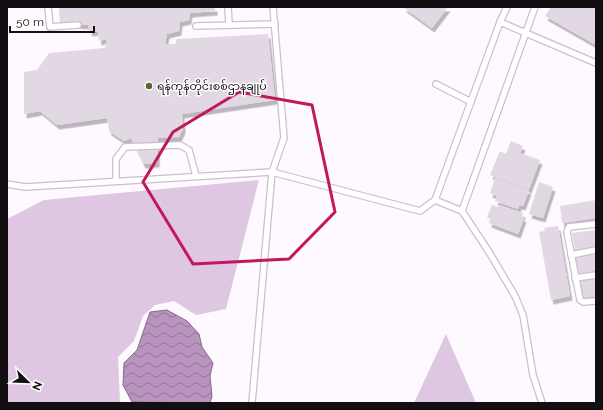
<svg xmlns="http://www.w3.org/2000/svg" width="603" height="410" font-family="Raleway,'Noto Sans Myanmar',sans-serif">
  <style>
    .green { fill: #dfc6e3 }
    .water { fill: url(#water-waves); stroke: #866b8a }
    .building { fill: #e2d8e4; filter: url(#shadow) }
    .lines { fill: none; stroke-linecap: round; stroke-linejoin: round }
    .service-casing { stroke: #cac0cc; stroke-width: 8 }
    .service { stroke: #fff; stroke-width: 5.5 }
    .marked { fill: none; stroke: #c2185b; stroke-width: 3; stroke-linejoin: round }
    .poi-dot { fill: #606230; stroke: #fff; stroke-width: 1.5 }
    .labels { text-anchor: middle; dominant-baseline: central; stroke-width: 3; stroke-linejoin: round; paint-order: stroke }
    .poi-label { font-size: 11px; fill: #120e12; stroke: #fff; text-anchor: start }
  </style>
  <defs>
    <pattern id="water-waves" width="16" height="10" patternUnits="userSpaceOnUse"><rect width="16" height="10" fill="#b893be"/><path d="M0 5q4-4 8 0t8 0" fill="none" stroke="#947699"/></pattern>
    <filter id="shadow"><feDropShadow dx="2.5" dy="4.5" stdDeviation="0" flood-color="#0004"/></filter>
  </defs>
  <rect width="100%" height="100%" fill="#fef8ff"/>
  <g class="green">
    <path d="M259,180L226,309L196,315L174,301L155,305L143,316L134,341L118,357L120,403H7V219L44,200Z"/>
    <path d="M446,334L476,403H414Z"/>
  </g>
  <path class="water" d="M167,310L187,321L199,334L202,347L213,363L210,376L212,396L210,403L132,402L123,385L124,363L137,350L150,312Z"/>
  <g class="building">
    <path d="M59,7H215V11L190,13L189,20L180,22L179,31L167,34L165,44H175L177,39L268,34L275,100L182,114L183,129L179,137L158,138L157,163L143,164L131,138L124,141L109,131L107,118L57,125L40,111L24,114V72L37,70L49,53L105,48L107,39L99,41L98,31L90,32L88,25L60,23Z"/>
    <path d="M403,7H448L432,28Z"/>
    <path d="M551,7H596V45L545,16Z"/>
    <path d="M511,141L523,146L520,153L540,160L529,189L490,175L500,151L506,154Z"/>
    <path d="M495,178L529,190L523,206L519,205L518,209L495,201L497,196L490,193Z"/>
    <path d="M539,182L553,187L543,218L529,214Z"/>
    <path d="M596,200V218L562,223L560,206Z"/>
    <path d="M492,205L498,207L499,205L523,213L522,217L524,218L518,234L489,223L490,219L487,217Z"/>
    <path d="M558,226L570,296L551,300L539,232L545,231L544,228Z"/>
    <path d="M596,230V247L575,250L572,233Z"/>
    <path d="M596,254V271L578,274L575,257Z"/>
    <path d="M596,278V296L582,298L579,281Z"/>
  </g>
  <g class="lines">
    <g class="service-casing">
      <g id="service">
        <path d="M48,7L50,27L78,25"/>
        <path d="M228,7L229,25"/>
        <path d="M500,22L596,63"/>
        <path d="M196,26L275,24"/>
        <path d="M436,84L471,102"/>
        <path d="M116,181V159L125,147L180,145L189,150L196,176"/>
        <path d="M7,184L25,187L272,172L420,211L435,200L500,22L507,7"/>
        <path d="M435,200L462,211L489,252L515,296L523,315L533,375L542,403"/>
        <path d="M462,211L535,7"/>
        <path d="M596,224L569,227L567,232L580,300L583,302L596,301"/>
        <path d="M571,255L596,250"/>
        <path d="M575,278L596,275"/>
        <path d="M252,403L272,172L284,138L273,7"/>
      </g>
    </g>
    <use href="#service" class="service"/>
  </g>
  <path class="marked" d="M239,92L312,105L335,212L289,259L193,264L143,182L173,132Z"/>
  <circle class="poi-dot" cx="149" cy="86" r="4"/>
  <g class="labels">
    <g class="poi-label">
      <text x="157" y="86">ရန်ကုန်တိုင်းစစ်ဌာနချုပ်</text>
    </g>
  </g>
  <rect width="603" height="410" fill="none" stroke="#120e12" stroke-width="16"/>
  <g transform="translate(28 382) rotate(113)" stroke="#ffffff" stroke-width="3" paint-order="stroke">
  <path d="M0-3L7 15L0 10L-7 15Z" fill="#120e12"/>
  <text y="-6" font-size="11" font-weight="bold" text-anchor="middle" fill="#120e12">N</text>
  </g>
  <path d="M10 26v6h84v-6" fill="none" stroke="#120e12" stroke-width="2"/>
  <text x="16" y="26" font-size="12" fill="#120e12" stroke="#ffffff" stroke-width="3" paint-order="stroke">50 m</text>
</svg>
